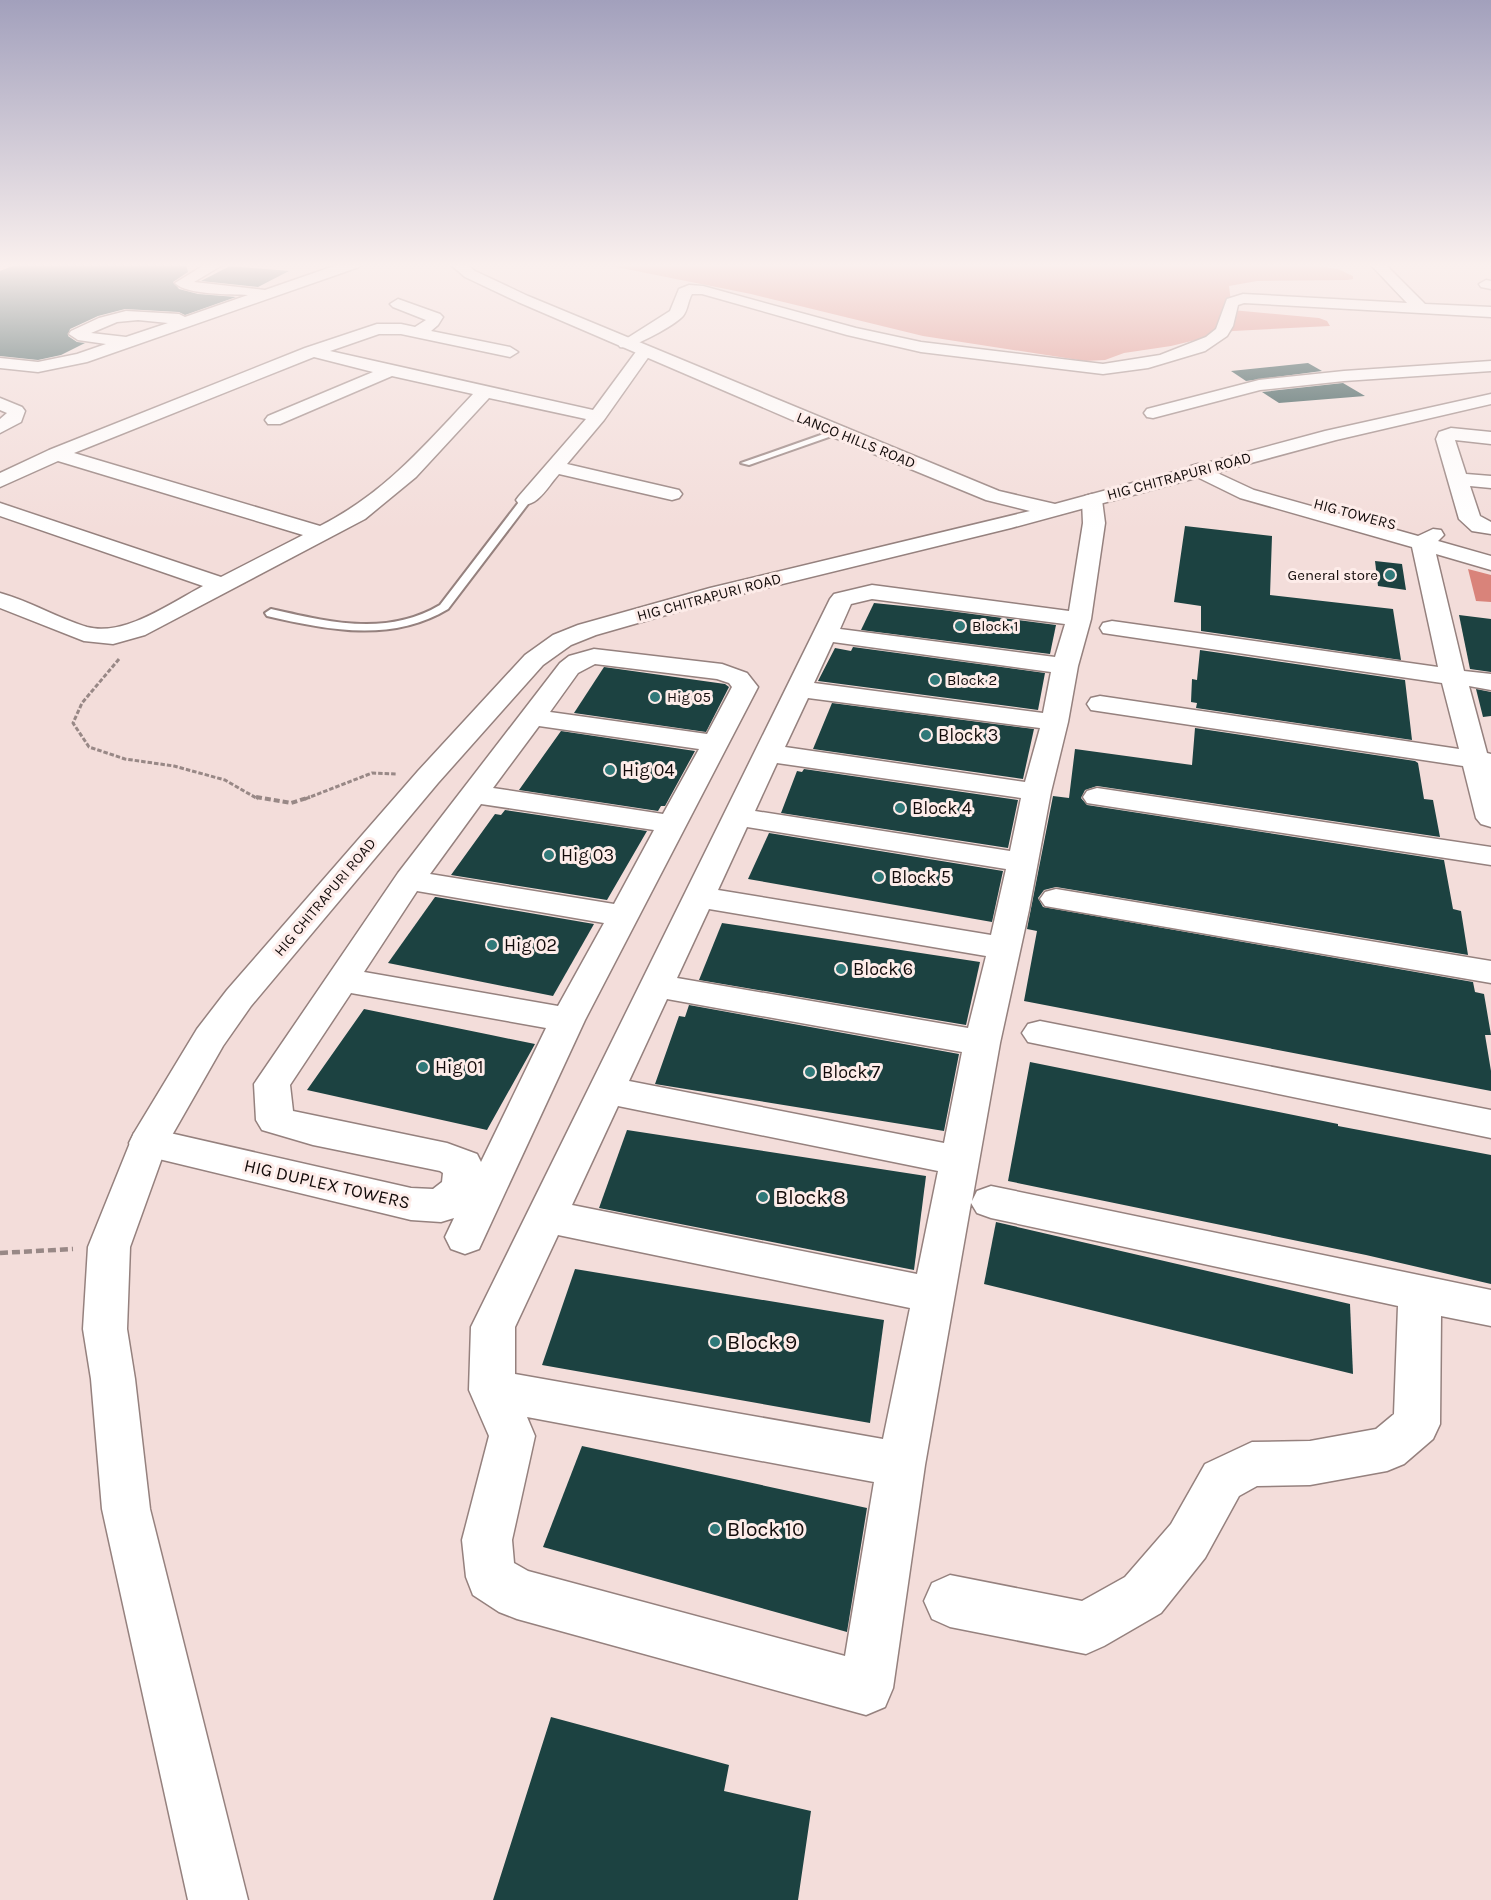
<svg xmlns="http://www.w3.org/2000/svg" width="1491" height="1900" font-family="Karla,sans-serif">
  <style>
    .water { fill: #d9837a }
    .building { fill: #1c4241 }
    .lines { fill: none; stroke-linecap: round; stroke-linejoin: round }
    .service-casing { stroke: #95817e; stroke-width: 4 }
    .minor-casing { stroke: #95817e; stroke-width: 3 }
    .tertiary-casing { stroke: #95817e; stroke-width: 3 }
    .path-far2 { stroke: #988886; stroke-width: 3; stroke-dasharray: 4.5 2; stroke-linecap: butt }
    .path-far1 { stroke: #988886; stroke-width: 4; stroke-dasharray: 6 3; stroke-linecap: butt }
    .path { stroke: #988886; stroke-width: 4.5; stroke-dasharray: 8 4; stroke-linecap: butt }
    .service { fill: #fff; fill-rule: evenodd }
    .minor { fill: #fff; fill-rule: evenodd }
    .tertiary { fill: #fff; fill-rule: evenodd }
    .poi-dot { fill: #307979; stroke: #fdece9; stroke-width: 2 }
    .labels { text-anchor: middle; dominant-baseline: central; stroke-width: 6; stroke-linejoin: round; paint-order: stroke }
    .far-street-label { font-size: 15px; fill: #120b0a; stroke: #fdece9 }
    .far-poi-label { font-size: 15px; fill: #120b0a; stroke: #fdece9; text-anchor: start }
    .poi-label { font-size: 18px; fill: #120b0a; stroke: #fdece9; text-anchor: start }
    .street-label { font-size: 18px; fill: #120b0a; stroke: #fdece9 }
    .near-poi-label { font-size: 21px; fill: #120b0a; stroke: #fdece9; text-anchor: start }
  </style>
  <rect width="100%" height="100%" fill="#f3ddda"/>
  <g class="water">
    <path d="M601,264H1298L1338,269L1353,276V279L1347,280L1257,281L1229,286L1232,310L1319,318L1327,321L1330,326L1233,331L1171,346L1124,353L1105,360L1085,361L923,336L751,294Z"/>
    <path d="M1468,569L1491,575V602L1476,601Z"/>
  </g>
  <g class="building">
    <path d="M17,264H186L188,272L173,282L179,289L198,294L236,297L185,315L179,312L125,309L98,316L70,329L68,336L77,342L85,343L61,355L38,360L0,356V271Z"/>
    <path d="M230,266L289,271L258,287L201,281Z"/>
    <path d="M1308,363L1322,371L1246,381L1231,371Z"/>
    <path d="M1343,383L1365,396L1279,403L1262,392Z"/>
    <path d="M1185,526L1272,536L1270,595L1393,609L1401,660L1201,631V606L1174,602Z"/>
    <path d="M1375,561L1402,564L1406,590L1378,586Z"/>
    <path d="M874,603L942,610L1056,625L1050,654L861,630Z"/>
    <path d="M1459,615L1491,619V672L1470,669Z"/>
    <path d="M853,647L1045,673L1038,710L818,681L835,648L851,651Z"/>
    <path d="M1200,650L1405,680L1412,740L1196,708L1197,703L1191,702L1192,679L1197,680Z"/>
    <path d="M604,667L725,684L729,687L706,732L574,713Z"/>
    <path d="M1476,689L1491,692V716L1483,717Z"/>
    <path d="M832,703L1034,729L1023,779L813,749Z"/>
    <path d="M1195,728L1415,761L1418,763L1424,799L1433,800L1440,837L1097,786L1085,790L1081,798L1087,805L1444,860L1453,909L1461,911L1468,955L1056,887L1044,890L1038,898L1043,907L1473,982L1475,992L1484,994L1491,1035H1485L1491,1071V1091L1024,1001L1037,931L1027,929L1053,796L1069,798L1075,749L1192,765Z"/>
    <path d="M561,731L695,751L665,806H661L658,811L519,790Z"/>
    <path d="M804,769L1018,800L1008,848L781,813L797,771L802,772Z"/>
    <path d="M505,810L647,831L607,900L451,875L495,814L501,815Z"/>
    <path d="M769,833L1003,871L992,922L748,879Z"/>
    <path d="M435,897H436L594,924L553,996L388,963Z"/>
    <path d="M722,923L980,962L966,1025L699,980Z"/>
    <path d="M689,1005L959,1054L944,1131L655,1084L679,1016L685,1017Z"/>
    <path d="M364,1009L491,1035L535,1044L487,1130L307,1090Z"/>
    <path d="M1030,1062L1338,1124V1126L1491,1155V1284L1366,1255L1008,1181Z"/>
    <path d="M627,1130L926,1176L914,1270L599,1208Z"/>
    <path d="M996,1222L1350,1304L1353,1374L984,1284Z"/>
    <path d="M575,1269L884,1320L870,1423L542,1365Z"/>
    <path d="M582,1446L867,1508L847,1632L543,1547Z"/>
    <path d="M551,1717L729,1765L724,1791L811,1811L798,1900H493Z"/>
  </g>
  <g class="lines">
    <g class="service-casing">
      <g id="service">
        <path d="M835,430L843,432L749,465L741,463Z"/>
        <path d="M526,497L531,500L448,609C392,643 327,630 267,616L265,613L271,609C329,622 386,637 440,605L522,498Z"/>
      </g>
    </g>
    <g class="minor-casing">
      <g id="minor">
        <path d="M206,264H224L194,282L265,290L340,264H361L359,267L87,362L38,372L0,368V358L38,362L77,354L106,344L78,340L69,334L71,331L99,318L126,311L179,314L185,317L248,295C231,294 186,295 175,283ZM138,320L168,323L126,337L91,333L117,322Z"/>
        <path d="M1370,264H1385L1425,304L1491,307V317L1244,303L1238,305L1233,326L1227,336L1205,351L1148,368L1103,374L921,352L847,335L702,294H692C688,300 688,310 683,316C675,325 631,350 620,347L618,344L670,311L679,289L689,285L703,286L856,328L921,342L1103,364L1160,355L1206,337L1216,329L1227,299L1243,294L1407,303Z"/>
        <path d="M1486,280L1491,281V289L1481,287L1479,284Z"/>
        <path d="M398,299L440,314L443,317L438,325L431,331L510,347L518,352L510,357L401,334H379L330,351L593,410L638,349H650L652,352L604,420L567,464L679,490L682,494L679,498L672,500L559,474C548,486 537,509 519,504L516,500L519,496L586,419L489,398L416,477L365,519L145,635L113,644L84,641L0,608V593C30,601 57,618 87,627C124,637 171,603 203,586L0,516V503L221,577L303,535L58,461L0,487V473L49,450L305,348L377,324H401L415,327L426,320L393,307L390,304ZM314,357L373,372L268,416L265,420L268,424H280L392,376L473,394C424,446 385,493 320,526L74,453Z"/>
        <path d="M1491,361V371L1344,381L1260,390L1153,418L1147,417L1144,413L1147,409L1259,380L1344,371Z"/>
        <path d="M0,398L22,407L25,411L21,422L0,433V419L7,413L0,410Z"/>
        <path d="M1451,428L1491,432V444L1455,440L1466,474L1491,476V488L1470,486L1480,516L1491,522V534L1472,531L1459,519L1436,439L1439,432Z"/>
        <path d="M1198,464L1254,490L1418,536L1433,529L1441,530L1444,535L1438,541L1491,556V570L1436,554L1464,671L1491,674V690L1469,686L1487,753L1491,754V827L1481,824L1476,818L1463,766L1091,710L1087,704L1091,698L1100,696L1459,749L1442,683L1103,633L1100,628L1103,623L1112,621L1438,667L1412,547L1240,498L1191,474L1188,470L1191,466Z"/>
        <path d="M1092,494L1099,496L1102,500L1105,523L1091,619L1078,666L1068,722L1051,792L1029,910L1000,1043L972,1201L977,1191L991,1186L1491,1290V1326L1441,1316L1440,1424L1433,1439L1404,1464L1387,1471L1310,1485L1257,1486L1239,1496L1205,1558L1161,1613L1104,1646L1086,1654L950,1627L932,1619L924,1601L932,1583L950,1575L1082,1601L1125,1577L1171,1524L1205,1464L1252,1442L1310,1441L1376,1429L1394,1414L1398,1306L991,1218L977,1213L971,1203L925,1465L893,1688L885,1707L866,1715L517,1619L499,1612L473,1595L466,1577L462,1540L489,1436L469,1390L471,1327L830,599L834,594L872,585L1069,611L1083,523L1082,500L1085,496ZM872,599L1065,624L1055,657L840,629L851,604ZM833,642L1051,672L1043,713L814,683ZM808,698L1040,728L1025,782L785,747ZM777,763L1021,798L1010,851L755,811ZM747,827L1006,869L991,935L718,890ZM709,909L986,956L968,1028L677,978ZM667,999L962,1052L944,1143L629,1081ZM618,1106L938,1171L917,1274L572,1205ZM558,1235L910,1308L883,1439L515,1374V1327ZM527,1417L874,1482L845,1656L528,1571L514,1563L512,1540L535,1436Z"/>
        <path d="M594,649L722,664L747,673L758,687L585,1020L479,1249L465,1254L451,1249L445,1237L454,1218L441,1222L411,1220L134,1153L129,1143L134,1133L148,1128L411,1188L433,1189L442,1182L443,1173L440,1171L313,1145L262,1130L256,1120L254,1084L398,873L560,663L569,656ZM595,664L717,679L729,683L732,687L707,734L550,712L578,673ZM539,726L699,749L663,814L493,788ZM481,804L654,830L614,904L430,874ZM417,891L604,923L558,1006L364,972ZM351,993L546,1028L481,1162L477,1154L447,1143L293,1111L290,1085Z"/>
        <path d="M1097,788L1491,847V865L1087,803L1083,797L1087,791Z"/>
        <path d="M1056,889L1491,961V983L1045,906L1040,899L1045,892Z"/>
        <path d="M1040,1021L1491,1110V1138L1028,1042L1022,1033L1028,1024Z"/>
      </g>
    </g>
    <g class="tertiary-casing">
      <path id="tertiary" d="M450,264H466L475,271L528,296L999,491L1055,504L1325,431L1491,394V404L1336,440L1011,528L725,598L596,635L571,645L543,665L438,783L251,1006L223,1046L167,1144L130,1247L127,1329L135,1379L150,1509L248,1900H188L102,1509L91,1379L83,1329L88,1247L134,1133L197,1029L227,990L418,771L525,655L553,635L578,625L710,588L1030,511L986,500L811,428L518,302L465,277Z"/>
    </g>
    <g class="path-far2">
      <path d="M119,659L82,703L73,723L89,747L125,759L174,766L225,780L258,799"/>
      <path d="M305,799L372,773L396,774"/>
    </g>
    <path class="path-far1" d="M256,797L291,803L310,797"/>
    <path class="path" d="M0,1253L73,1249"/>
    <use href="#service" class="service"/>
    <use href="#minor" class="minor"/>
    <use href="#tertiary" class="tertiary"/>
  </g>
  <linearGradient id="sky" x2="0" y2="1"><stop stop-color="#a2a0bc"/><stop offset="0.5" stop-color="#faf0ee"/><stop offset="1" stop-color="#faf0ee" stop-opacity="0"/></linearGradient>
  <rect width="1491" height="530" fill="url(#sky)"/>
  <g class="poi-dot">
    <circle cx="1390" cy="575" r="6"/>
    <circle cx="960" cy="626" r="6"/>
    <circle cx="935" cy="680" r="6"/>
    <circle cx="655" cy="697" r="6"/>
    <circle cx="926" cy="735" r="6"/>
    <circle cx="610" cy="770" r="6"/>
    <circle cx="900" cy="808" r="6"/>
    <circle cx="549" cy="855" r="6"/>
    <circle cx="879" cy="877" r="6"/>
    <circle cx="492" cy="945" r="6"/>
    <circle cx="841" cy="969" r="6"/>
    <circle cx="423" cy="1067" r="6"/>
    <circle cx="810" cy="1072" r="6"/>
    <circle cx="763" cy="1197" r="6"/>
    <circle cx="715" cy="1342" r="6"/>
    <circle cx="715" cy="1529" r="6"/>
  </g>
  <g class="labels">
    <g class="far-street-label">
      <text transform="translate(856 440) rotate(22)">LANCO HILLS ROAD</text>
      <text transform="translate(1179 476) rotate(-15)">HIG CHITRAPURI ROAD</text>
      <text transform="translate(1355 514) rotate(15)">HIG TOWERS</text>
      <text transform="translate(709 597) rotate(-15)">HIG CHITRAPURI ROAD</text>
      <text transform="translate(325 897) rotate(-50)">HIG CHITRAPURI ROAD</text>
    </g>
    <g class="far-poi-label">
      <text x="1378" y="575" text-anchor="end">General store</text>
      <text x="972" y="626">Block 1</text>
      <text x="947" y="680">Block 2</text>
      <text x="667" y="697">Hig 05</text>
    </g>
    <g class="poi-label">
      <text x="938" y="735">Block 3</text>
      <text x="622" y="770">Hig 04</text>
      <text x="912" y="808">Block 4</text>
      <text x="561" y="855">Hig 03</text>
      <text x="891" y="877">Block 5</text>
      <text x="504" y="945">Hig 02</text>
      <text x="853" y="969">Block 6</text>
      <text x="435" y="1067">Hig 01</text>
      <text x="822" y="1072">Block 7</text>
    </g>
    <g class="street-label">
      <text transform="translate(327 1184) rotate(13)">HIG DUPLEX TOWERS</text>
    </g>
    <g class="near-poi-label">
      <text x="775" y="1197">Block 8</text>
      <text x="727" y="1342">Block 9</text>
      <text x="727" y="1529">Block 10</text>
    </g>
  </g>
</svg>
